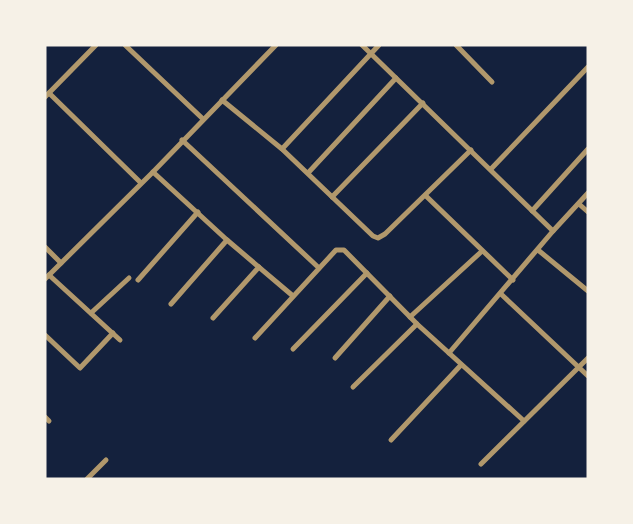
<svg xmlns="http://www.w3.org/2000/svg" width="633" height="524" font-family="'Work Sans',sans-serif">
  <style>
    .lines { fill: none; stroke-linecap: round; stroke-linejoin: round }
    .minor { stroke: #b1986c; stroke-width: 5 }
  </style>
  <rect width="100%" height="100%" fill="#14213d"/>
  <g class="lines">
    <g class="minor">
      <path d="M125,45L203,119"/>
      <path d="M362,45L553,231"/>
      <path d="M456,45L492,82"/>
      <path d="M49,93L141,183"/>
      <path d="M45,97L96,45"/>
      <path d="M222,100L282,149L373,236L378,238L385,234L471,150"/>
      <path d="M182,140L319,268"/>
      <path d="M282,149L379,45"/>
      <path d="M491,169L588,67"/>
      <path d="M153,172L227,240L293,296"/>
      <path d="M308,173L396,78"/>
      <path d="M426,196L513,280"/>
      <path d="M332,197L423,103"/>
      <path d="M579,204L588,212"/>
      <path d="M532,211L588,149"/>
      <path d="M45,247L61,263"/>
      <path d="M538,250L588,291"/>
      <path d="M49,275L120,340"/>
      <path d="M45,279L153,172L276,45"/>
      <path d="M138,280L198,212"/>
      <path d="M501,294L588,376"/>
      <path d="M171,304L227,240"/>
      <path d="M91,313L129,278"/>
      <path d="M410,317L481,252"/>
      <path d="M213,318L259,267"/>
      <path d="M45,335L80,368L113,333"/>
      <path d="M255,338L336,250H344L417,324L524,421"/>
      <path d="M293,349L367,273"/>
      <path d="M449,353L553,231L588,193"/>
      <path d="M335,358L390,296"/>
      <path d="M353,387L417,324"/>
      <path d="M45,417L49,421"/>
      <path d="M391,440L461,365"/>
      <path d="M481,464L588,358"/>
      <path d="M87,479L106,460"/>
    </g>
  </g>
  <rect width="633" height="524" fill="none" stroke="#f6f1e7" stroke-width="93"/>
</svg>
